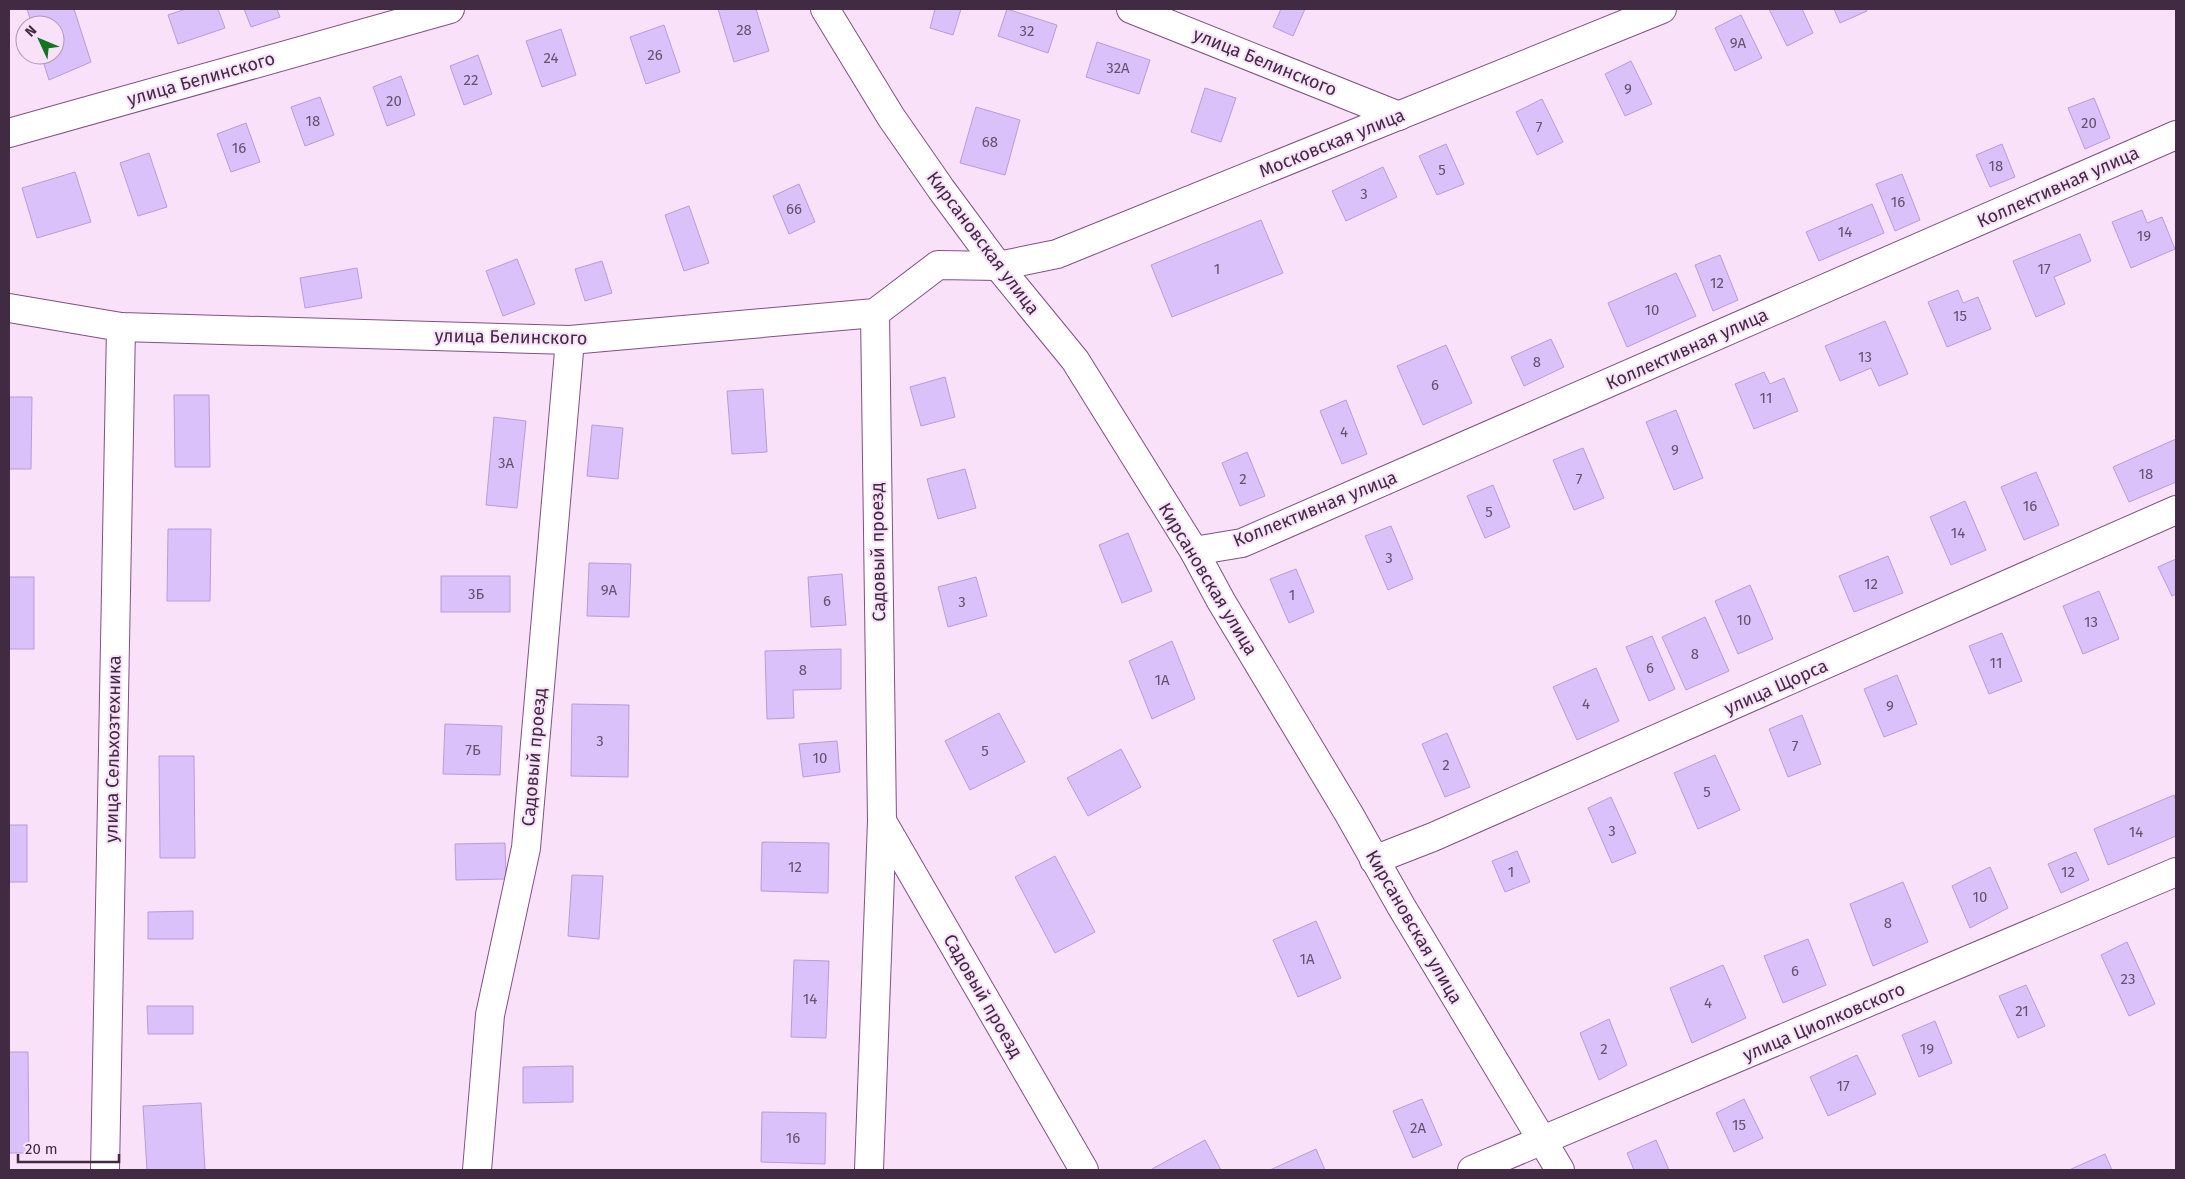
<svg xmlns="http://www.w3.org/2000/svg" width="2185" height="1179" font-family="'Fira Sans',sans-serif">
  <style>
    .building { fill: #dac1f9; stroke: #b99bde }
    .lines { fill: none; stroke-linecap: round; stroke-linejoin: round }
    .street-casing { stroke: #825084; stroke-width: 30 }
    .street { stroke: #fff; stroke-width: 28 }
    .labels { text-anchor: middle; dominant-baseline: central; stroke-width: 4; stroke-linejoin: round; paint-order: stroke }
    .number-label { font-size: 15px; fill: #675070 }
    .street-label { font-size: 18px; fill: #412b42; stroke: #f8e1f9 }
  </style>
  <rect width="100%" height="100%" fill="#f8e1f9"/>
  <g class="building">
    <path d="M27,9H74L91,62L49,80L41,55H55V25H32Z"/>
    <path d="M186,9H218L225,28L178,44L168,15Z"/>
    <path d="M244,9H277L280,17L251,27Z"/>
    <path d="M718,9H756L769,51L734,62Z"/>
    <path d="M935,9H961L953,35L930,28Z"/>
    <path d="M1007,9L1057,25L1048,53L998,36Z"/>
    <path d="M1281,9H1305L1293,36L1273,27Z"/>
    <path d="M1769,9H1802L1813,33L1787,46Z"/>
    <path d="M1834,9H1866L1867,11L1840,23Z"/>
    <path d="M1741,15L1762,58L1735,71L1715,28Z"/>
    <path d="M664,25L680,72L646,84L630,37Z"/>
    <path d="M561,29L576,75L542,87L526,41Z"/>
    <path d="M1097,42L1150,60L1139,94L1086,77Z"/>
    <path d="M478,55L492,94L464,105L450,66Z"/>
    <path d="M1631,61L1652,104L1625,116L1605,74Z"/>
    <path d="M401,76L415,115L387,126L373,87Z"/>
    <path d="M1205,88L1236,98L1221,142L1191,132Z"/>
    <path d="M320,97L334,135L305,146L291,107Z"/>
    <path d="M2094,98L2110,138L2085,149L2068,108Z"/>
    <path d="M1542,99L1563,142L1537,155L1516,112Z"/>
    <path d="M976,107L1020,120L1005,175L960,163Z"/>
    <path d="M246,123L260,162L231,172L217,134Z"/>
    <path d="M1446,144L1464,184L1437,195L1419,156Z"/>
    <path d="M2002,144L2015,177L1990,187L1976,155Z"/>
    <path d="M149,153L167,207L138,216L120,163Z"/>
    <path d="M1383,167L1397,197L1346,221L1332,191Z"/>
    <path d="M75,172L91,222L37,238L22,188Z"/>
    <path d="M1902,174L1920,220L1895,231L1876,184Z"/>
    <path d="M799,184L815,222L789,234L773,196Z"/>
    <path d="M1872,204L1884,233L1819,261L1806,232Z"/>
    <path d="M689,206L709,263L684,271L665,215Z"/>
    <path d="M2142,210L2147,223L2162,217L2175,249L2131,268L2112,222Z"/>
    <path d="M1261,220L1283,273L1172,317L1151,265Z"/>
    <path d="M2080,234L2091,261L2054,277L2065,304L2036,317L2013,261Z"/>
    <path d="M1720,255L1738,300L1713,311L1695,265Z"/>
    <path d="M517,259L535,304L503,316L486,271Z"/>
    <path d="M602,261L612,293L585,301L575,269Z"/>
    <path d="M357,268L362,298L305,308L300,278Z"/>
    <path d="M1676,273L1696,316L1627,347L1608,303Z"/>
    <path d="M1958,290L1963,303L1978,297L1991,329L1947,347L1928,302Z"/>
    <path d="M1885,321L1908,374L1879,386L1871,368L1840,381L1825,346Z"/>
    <path d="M1551,339L1564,367L1524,386L1511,357Z"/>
    <path d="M1446,345L1472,403L1423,425L1397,366Z"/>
    <path d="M1764,372L1770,384L1784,378L1798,411L1754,429L1735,384Z"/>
    <path d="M945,377L955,417L921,426L910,387Z"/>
    <path d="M763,389L767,452L732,454L727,391Z"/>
    <path d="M174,395H209L210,467H175Z"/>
    <path d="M9,397H32L31,469H9Z"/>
    <path d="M1346,400L1367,454L1342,464L1320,411Z"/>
    <path d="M1676,410L1703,478L1674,490L1646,422Z"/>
    <path d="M494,417L526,421L517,508L486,505Z"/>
    <path d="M592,425L623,428L618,479L587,476Z"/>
    <path d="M2176,439V482L2129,502L2113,467Z"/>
    <path d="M1583,448L1604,498L1574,510L1553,460Z"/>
    <path d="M1247,452L1265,496L1240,506L1222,463Z"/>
    <path d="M965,469L976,508L938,519L927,479Z"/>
    <path d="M2036,472L2059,525L2024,540L2001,487Z"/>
    <path d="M1493,485L1510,527L1485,538L1467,496Z"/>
    <path d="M1965,501L1986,550L1951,565L1930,517Z"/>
    <path d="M1391,526L1413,579L1388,590L1365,536Z"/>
    <path d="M168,529H211L210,601H167Z"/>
    <path d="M1128,533L1152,591L1122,603L1099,545Z"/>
    <path d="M1888,556L1903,593L1854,612L1839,576Z"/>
    <path d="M2176,559V594L2172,596L2158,567Z"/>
    <path d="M589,563L631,564L629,617L587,616Z"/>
    <path d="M1296,569L1314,612L1289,623L1270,579Z"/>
    <path d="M842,574L846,625L811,627L808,577Z"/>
    <rect x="441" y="576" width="69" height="36"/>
    <rect x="9" y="577" width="25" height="72"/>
    <path d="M976,577L987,616L948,627L938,587Z"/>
    <path d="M1750,585L1773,639L1738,654L1715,601Z"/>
    <path d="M2099,591L2119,639L2083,654L2063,606Z"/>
    <path d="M1705,617L1729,671L1686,690L1662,637Z"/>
    <path d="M2002,633L2022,681L1989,694L1969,646Z"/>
    <path d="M1652,636L1675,689L1649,701L1626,647Z"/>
    <path d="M1172,641L1195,699L1152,719L1129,661Z"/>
    <path d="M841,649V689L793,690L794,718L767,719L765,651Z"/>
    <path d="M1596,668L1619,721L1577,740L1553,687Z"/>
    <path d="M1897,675L1917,724L1884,737L1864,689Z"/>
    <path d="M572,704L629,705L628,777L571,776Z"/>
    <path d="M999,713L1025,762L970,790L945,741Z"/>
    <path d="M1802,715L1821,764L1788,777L1769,729Z"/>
    <path d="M445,724L502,726L500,775L443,774Z"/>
    <path d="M1447,733L1470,787L1445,797L1422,744Z"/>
    <path d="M837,741L840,772L803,777L799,744Z"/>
    <path d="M1121,749L1141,787L1088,816L1067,778Z"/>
    <path d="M1715,755L1740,810L1698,829L1674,773Z"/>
    <path d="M159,756H194L195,858H160Z"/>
    <path d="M2174,795L2176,801V836L2108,865L2094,829Z"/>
    <path d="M1611,797L1636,853L1612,863L1588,808Z"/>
    <rect x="9" y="825" width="18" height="57"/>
    <path d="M762,842L829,843L828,893L761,891Z"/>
    <path d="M505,843L506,879L456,880L455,844Z"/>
    <path d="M1517,851L1530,882L1505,892L1492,861Z"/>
    <path d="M2076,852L2089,880L2061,893L2048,864Z"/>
    <path d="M1055,856L1095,932L1055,953L1015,877Z"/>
    <path d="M1990,867L2008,908L1970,928L1952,886Z"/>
    <path d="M572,875L603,876L599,939L568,936Z"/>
    <path d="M1903,882L1928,942L1873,966L1850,904Z"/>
    <path d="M193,911V939H148V912Z"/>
    <path d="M1316,921L1341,978L1298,997L1273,940Z"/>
    <path d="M1808,939L1826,985L1783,1003L1764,956Z"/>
    <path d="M2127,942L2155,1004L2129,1016L2101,955Z"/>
    <path d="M794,960L829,961L826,1038L791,1037Z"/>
    <path d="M1723,965L1746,1018L1692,1043L1670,988Z"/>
    <path d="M2026,985L2045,1026L2018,1038L1999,996Z"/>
    <path d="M147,1006H193V1034H148Z"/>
    <path d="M1609,1019L1627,1065L1599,1080L1580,1033Z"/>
    <path d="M1935,1021L1952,1063L1919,1077L1902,1035Z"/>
    <path d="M9,1052H28L29,1153H9Z"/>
    <path d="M1857,1055L1876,1094L1828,1116L1810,1077Z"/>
    <path d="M573,1066V1102L523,1103V1067Z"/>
    <path d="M1422,1099L1442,1145L1413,1158L1393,1111Z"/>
    <path d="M1744,1099L1763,1138L1734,1152L1716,1113Z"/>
    <path d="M201,1103L205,1170H147L143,1106Z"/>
    <path d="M762,1112L826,1113L825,1164L761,1162Z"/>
    <path d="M1205,1140L1221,1170H1152V1169Z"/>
    <path d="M1656,1140L1669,1170H1634L1627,1153Z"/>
    <path d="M1316,1149L1325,1170H1270Z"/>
    <path d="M2105,1154L2112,1170H2069Z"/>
  </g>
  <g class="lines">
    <g class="street-casing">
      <g id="street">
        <path d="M825,9L891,117L941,189L998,266L1075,360L1194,551L1221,601L1349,814L1401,906L1560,1170"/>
        <path d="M1131,9L1399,116"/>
        <path d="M9,133L450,9"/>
        <path d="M9,308L121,327L570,340L875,313L938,265L998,266L1057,254L1662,9"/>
        <path d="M1194,551L1242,543L2176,135"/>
        <path d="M882,821L1084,1170"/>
        <path d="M1374,860L1433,837L2176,510"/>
        <path d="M105,1170L121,327"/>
        <path d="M477,1170L490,1015L526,848L570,340"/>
        <path d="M869,1170L882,821L875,313"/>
        <path d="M1472,1170L2176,872"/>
      </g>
    </g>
    <use href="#street" class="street"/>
  </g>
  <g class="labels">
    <g class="number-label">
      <text x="744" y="30">28</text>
      <text x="1027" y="31">32</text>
      <text x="1738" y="43">9А</text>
      <text x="655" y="55">26</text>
      <text x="551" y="58">24</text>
      <text x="1118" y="68">32А</text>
      <text x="471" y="80">22</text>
      <text x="1628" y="89">9</text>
      <text x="394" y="101">20</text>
      <text x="313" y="121">18</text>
      <text x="2089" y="123">20</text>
      <text x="1539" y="127">7</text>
      <text x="990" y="142">68</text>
      <text x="239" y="148">16</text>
      <text x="1996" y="166">18</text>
      <text x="1442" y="170">5</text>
      <text x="1364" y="194">3</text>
      <text x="1898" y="202">16</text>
      <text x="794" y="209">66</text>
      <text x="1845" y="232">14</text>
      <text x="2144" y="236">19</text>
      <text x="1217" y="269">1</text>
      <text x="2044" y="269">17</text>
      <text x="1717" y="283">12</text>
      <text x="1652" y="310">10</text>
      <text x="1960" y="316">15</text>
      <text x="1865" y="357">13</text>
      <text x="1537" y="362">8</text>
      <text x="1435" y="385">6</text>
      <text x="1766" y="398">11</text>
      <text x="1344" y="432">4</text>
      <text x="1675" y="450">9</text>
      <text x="506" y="463">3А</text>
      <text x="2146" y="474">18</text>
      <text x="1243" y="479">2</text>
      <text x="1579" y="479">7</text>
      <text x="2030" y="506">16</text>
      <text x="1489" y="512">5</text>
      <text x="1958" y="533">14</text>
      <text x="1389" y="558">3</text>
      <text x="1871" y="584">12</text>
      <text x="609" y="590">9А</text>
      <text x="476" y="594">3Б</text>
      <text x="1292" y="595">1</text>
      <text x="827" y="601">6</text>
      <text x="962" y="602">3</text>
      <text x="1744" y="620">10</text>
      <text x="2091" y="622">13</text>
      <text x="1695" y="654">8</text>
      <text x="1996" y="663">11</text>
      <text x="1650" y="668">6</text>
      <text x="803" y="670">8</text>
      <text x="1162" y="680">1А</text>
      <text x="1586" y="704">4</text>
      <text x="1890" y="706">9</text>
      <text x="600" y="741">3</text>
      <text x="1795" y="746">7</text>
      <text x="473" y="750">7Б</text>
      <text x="985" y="751">5</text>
      <text x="820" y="758">10</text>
      <text x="1446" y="765">2</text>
      <text x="1707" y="792">5</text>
      <text x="1612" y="831">3</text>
      <text x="2136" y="832">14</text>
      <text x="795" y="867">12</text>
      <text x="1511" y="872">1</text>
      <text x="2068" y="872">12</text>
      <text x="1980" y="897">10</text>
      <text x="1888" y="923">8</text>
      <text x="1307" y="959">1А</text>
      <text x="1795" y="971">6</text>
      <text x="2128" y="979">23</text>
      <text x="810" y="999">14</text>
      <text x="1708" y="1003">4</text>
      <text x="2022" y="1011">21</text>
      <text x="1604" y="1049">2</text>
      <text x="1927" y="1049">19</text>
      <text x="1843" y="1086">17</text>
      <text x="1739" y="1125">15</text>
      <text x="1418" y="1128">2А</text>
      <text x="793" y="1138">16</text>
    </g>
    <g class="street-label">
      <text transform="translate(1265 62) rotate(22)">улица Белинского</text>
      <text transform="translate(201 79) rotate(-16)">улица Белинского</text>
      <text transform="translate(1332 143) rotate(-22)">Московская улица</text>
      <text transform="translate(2058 187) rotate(-24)">Коллективная улица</text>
      <text transform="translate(983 243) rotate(53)">Кирсановская улица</text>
      <text transform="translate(511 337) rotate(1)">улица Белинского</text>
      <text transform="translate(1687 349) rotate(-24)">Коллективная улица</text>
      <text transform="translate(1315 509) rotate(-22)">Коллективная улица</text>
      <text transform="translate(878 552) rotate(-91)">Садовый проезд</text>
      <text transform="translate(1208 579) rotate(59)">Кирсановская улица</text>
      <text transform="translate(1776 687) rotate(-24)">улица Щорса</text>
      <text transform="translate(113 749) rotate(-89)">улица Сельхозтехника</text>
      <text transform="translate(534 757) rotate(-85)">Садовый проезд</text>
      <text transform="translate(1414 927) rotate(60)">Кирсановская улица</text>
      <text transform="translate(983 996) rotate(60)">Садовый проезд</text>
      <text transform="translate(1824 1022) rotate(-23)">улица Циолковского</text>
    </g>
  </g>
  <rect width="2185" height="1179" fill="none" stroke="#412b42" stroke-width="20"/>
  <g transform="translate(40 40) rotate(314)"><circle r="24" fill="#f8e1f9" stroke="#af98b0"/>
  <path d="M0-4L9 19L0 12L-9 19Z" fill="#127323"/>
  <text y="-8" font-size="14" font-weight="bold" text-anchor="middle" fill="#412b42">N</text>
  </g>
  <path d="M18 1154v8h101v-8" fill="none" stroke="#412b42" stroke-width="2.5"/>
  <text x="25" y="1154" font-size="15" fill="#412b42" stroke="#f8e1f9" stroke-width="4" paint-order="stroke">20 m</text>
</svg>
